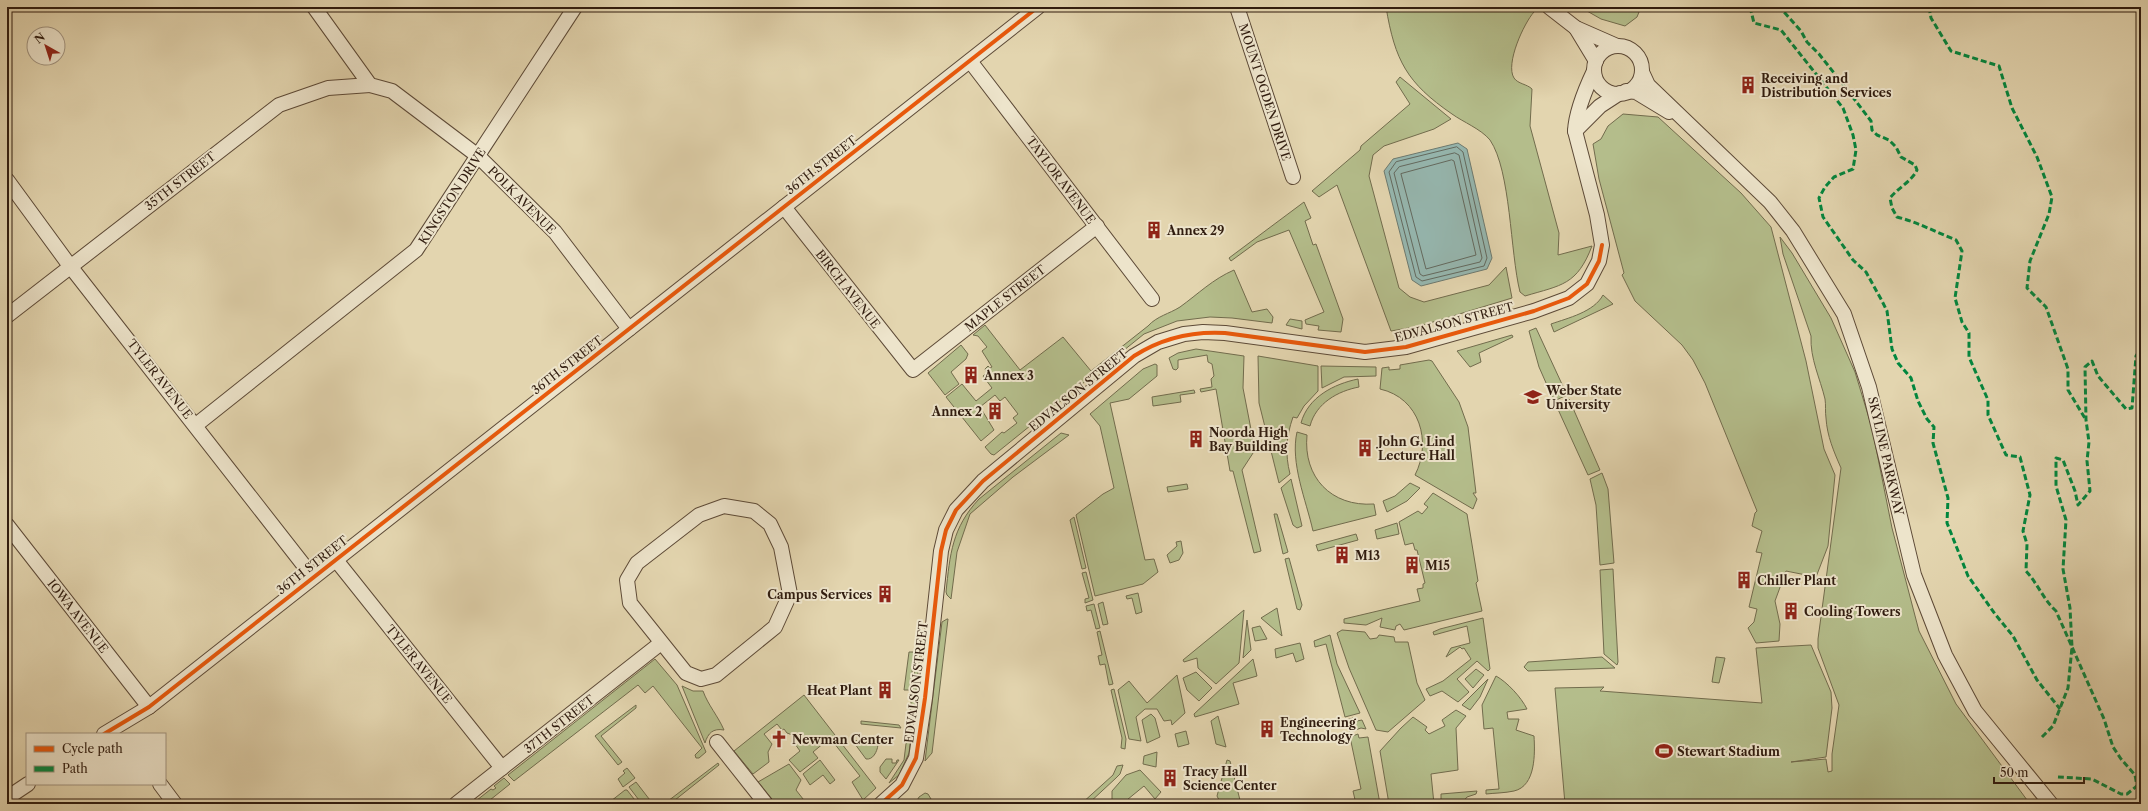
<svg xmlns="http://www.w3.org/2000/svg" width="2148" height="811" font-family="'Libre Caslon Text',serif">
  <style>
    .green { fill: #b4bd8b; stroke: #726c4d }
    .water { fill: #96b8b1; stroke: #6d7a70 }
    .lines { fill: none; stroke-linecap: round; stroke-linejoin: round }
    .shore { stroke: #636a60; stroke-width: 1 }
    .minor-casing { stroke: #5d4a37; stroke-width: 16 }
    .minor { stroke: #ede4cb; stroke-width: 14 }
    .quiet { stroke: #00873e; stroke-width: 3; stroke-dasharray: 6 3; stroke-linecap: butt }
    .cycleway-casing { stroke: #ede4cb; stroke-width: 6 }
    .cycleway { stroke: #e8590c; stroke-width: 4 }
    .labels { text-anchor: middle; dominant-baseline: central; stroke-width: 4; stroke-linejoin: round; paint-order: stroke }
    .poi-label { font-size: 12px; font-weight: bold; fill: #301c0f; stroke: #ede4cb; text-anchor: start }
    .street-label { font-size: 12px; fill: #301c0f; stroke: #ede4cb }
  </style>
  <rect width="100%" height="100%" fill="#e3d5af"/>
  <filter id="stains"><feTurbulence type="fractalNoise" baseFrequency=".005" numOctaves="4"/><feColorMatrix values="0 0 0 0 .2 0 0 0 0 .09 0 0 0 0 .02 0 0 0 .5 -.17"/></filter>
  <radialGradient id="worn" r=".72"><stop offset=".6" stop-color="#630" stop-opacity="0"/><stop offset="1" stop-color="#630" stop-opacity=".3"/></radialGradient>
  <g class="green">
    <path d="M1386,7H1527L1534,12C1524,23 1505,64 1514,78C1518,84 1527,84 1532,89L1530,126L1559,233L1558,255L1592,246C1577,285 1562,285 1525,296L1520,292C1510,252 1511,171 1490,140C1481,129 1463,122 1452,114C1407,83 1395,61 1386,7Z"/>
    <path d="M1580,7H1635L1639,12L1637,17L1625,26L1601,19Z"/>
    <path d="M1400,77L1451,119L1434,129L1384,146L1373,155L1369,176L1399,288L1410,297L1424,302L1489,285L1506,267L1512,298L1420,326L1391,331L1337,185L1319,197L1312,191L1360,150L1361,146L1410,104L1396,82Z"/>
    <path d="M1623,114L1658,117L1741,193L1771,227L1806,361L1824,449L1835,475L1828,546L1816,577L1786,571L1775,601L1780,624L1779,641L1756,643L1748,628L1754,622L1757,609L1749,607L1762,553L1756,552L1762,531L1752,526L1755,513L1757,511L1705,383L1693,360L1682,345L1635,301L1622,275L1624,273L1599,179L1593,144L1601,139L1608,126Z"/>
    <path d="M1304,202L1311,218L1305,221L1313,245L1316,244L1343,319L1341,332L1318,330L1319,326L1306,324L1305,320L1324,312L1289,230L1257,242L1231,261L1229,258Z"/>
    <path d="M1780,237L1792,253L1831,318L1855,372L1872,428L1892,528L1919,631L1956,704L2030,804H1565L1555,688L1604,687L1600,691L1762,703L1756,648L1811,645L1831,692L1832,708L1826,757L1791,762L1826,759L1828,772L1832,771V754L1839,705L1818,648V639L1841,468C1834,452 1827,436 1826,418C1825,412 1826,405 1825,399C1820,378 1810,359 1811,336L1783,254Z"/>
    <path d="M1234,270L1252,312L1267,309L1273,317L1272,323L1232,318L1210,317L1177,321L1144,334L994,455L991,454L985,447L1002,432L1004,433L1017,423L1013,418L1018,414L1005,397L1000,401L995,395L980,407L994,430L981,441L946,397L962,384L976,401L992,388L983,376L987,373L985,369L988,366L990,368L992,367L982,351L987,347L978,336L973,335L985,325L1020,370L1063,337L1091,371L1148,326C1157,316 1169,314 1180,307C1198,294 1213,279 1234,270Z"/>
    <path d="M1603,295L1613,304L1554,332L1551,324C1568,318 1594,312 1603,295Z"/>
    <path d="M1290,319L1302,321V329L1286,325Z"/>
    <path d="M1536,328L1567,395L1554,401L1539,367L1529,331Z"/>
    <path d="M1512,335L1513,337L1479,353L1481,362L1470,367L1457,351Z"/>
    <path d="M961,345L968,354L966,359L951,372L959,384L945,395L928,373Z"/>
    <path d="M1196,349L1244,356L1243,388L1255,450L1242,470L1261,551L1254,553L1233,471H1230L1216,389L1201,392L1200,389L1212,387L1211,379L1214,376L1212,364L1208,362L1207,355L1178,360V368L1176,370L1173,369L1169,358L1178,353Z"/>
    <path d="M1258,356L1318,366V391L1304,406L1297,418L1293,417C1286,437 1285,454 1290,474L1279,483L1259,403Z"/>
    <path d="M1429,360L1432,361L1459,402L1468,427L1476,493H1473L1477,499L1473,509L1415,475C1432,442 1420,398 1380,389L1382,368L1389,367V370L1400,369V365Z"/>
    <path d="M1155,364L1157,365V376L1129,399L1110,403L1145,560L1154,559L1158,572L1143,584L1095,596L1076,515L1103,494L1114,488L1100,426L1090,414L1143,369Z"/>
    <path d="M1321,366L1376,367V376L1344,377L1322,388Z"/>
    <path d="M1358,379L1359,387C1338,391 1316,403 1310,426L1301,423C1308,397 1334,384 1358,379Z"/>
    <path d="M1194,390L1195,393L1180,395L1181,402L1153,406L1152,397Z"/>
    <path d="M1569,399L1600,470L1588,475L1556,405Z"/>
    <path d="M1297,432L1307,435C1303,477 1331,507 1374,504L1376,515L1313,531C1306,500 1290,463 1297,432Z"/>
    <path d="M1061,433L1069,435L1013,477L970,514L957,552L951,599L947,595L946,592C950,554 952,528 979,499Z"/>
    <path d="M1602,473L1608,489L1614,563L1600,565L1596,505L1590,479Z"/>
    <path d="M1291,479L1302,526L1297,528L1293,525L1281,488Z"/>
    <path d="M1410,483L1420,488L1407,501L1387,512L1383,501L1395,496Z"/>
    <path d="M1187,484L1188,489L1168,492L1167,487Z"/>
    <path d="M1433,493L1467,514L1478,581L1476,583L1482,611L1404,630L1400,624L1396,626L1395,630L1380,627L1382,618L1366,625L1344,623V619L1420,601L1417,589L1423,588V584L1425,583L1417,550H1415L1413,543L1405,545L1399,522L1418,511L1422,514L1428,507L1424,504Z"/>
    <path d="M1274,514H1277L1288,552L1283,554Z"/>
    <path d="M1074,517L1086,568L1082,569L1070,520Z"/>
    <path d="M1397,523L1399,534L1377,539L1375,530Z"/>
    <path d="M1356,534L1358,540L1318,551L1316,545Z"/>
    <path d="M1181,541L1183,553L1179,560L1170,563L1167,555L1177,546L1176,542Z"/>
    <path d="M1289,558L1302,605L1300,610L1297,609L1285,559Z"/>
    <path d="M1613,569L1618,662L1617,665L1604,654L1600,570Z"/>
    <path d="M1086,572L1093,600L1085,603V599L1089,598L1082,573Z"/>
    <path d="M1138,593L1142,612L1136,614L1132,598L1127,599L1126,596Z"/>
    <path d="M1103,602L1108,624L1103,625L1098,604Z"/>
    <path d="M1094,604L1100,628L1096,629L1091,610L1087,611L1086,606Z"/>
    <path d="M1277,608L1282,636L1261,618Z"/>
    <path d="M1244,610L1239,663L1216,684L1198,668L1197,658L1184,662L1183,660Z"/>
    <path d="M1483,618L1490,669L1488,671L1477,661L1457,679L1469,692L1458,702L1442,691L1430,696L1426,689L1443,681L1471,659L1464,648L1462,649L1460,647L1446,657L1451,648L1470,643L1467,626L1434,635L1433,632L1440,629Z"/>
    <path d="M947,619H948L932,753L925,761L942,622Z"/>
    <path d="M1247,620L1251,650L1243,658Z"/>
    <path d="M1260,626L1267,639L1255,641L1252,628Z"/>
    <path d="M1342,630L1365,632L1370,639L1377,638L1379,635L1394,637L1395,642H1408L1417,683L1425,700L1388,732L1376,730L1349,668L1337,633Z"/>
    <path d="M1100,631L1113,684L1109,685L1105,664L1100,665L1098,656L1102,655L1097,632Z"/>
    <path d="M1330,635L1337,664L1360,713L1345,717L1326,644L1315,647L1314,641Z"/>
    <path d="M1300,643L1304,659L1296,662L1293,653L1276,658L1275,649Z"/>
    <path d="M909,652H913L914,655L910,690H904Z"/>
    <path d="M917,653L920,655L909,753L899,775L889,783L904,760Z"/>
    <path d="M1602,657L1615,668L1528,671L1524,667L1528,662Z"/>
    <path d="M1716,657L1725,658L1719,683L1712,682Z"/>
    <path d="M655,659L677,685L706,752L699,758H696L695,755L702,748L653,686L645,693L638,685L514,781L508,775Z"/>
    <path d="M1253,659L1257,676L1233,683L1239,704L1195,717L1194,714Z"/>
    <path d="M1476,669L1484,675L1473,688L1465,679Z"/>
    <path d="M1196,672L1212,688L1199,701L1187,690L1183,678Z"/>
    <path d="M1177,675L1185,713L1172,725L1171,720L1164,721L1157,709H1145L1136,717L1141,741L1129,739L1118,690L1129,681L1147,703Z"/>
    <path d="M1496,676C1507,682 1521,697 1527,709L1507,712L1508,719H1519L1516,730L1534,736C1535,753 1536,786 1514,791C1505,793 1495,793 1486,794V790L1499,789L1493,728L1484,729L1482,705Z"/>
    <path d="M1488,679L1480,697L1470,710L1462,705Z"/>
    <path d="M682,686L693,691H703C708,705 718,716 724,730C713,728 708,733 705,743Z"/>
    <path d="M1114,689L1126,739L1125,749L1121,748L1122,738L1111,690Z"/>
    <path d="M804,695L876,788L863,800L852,782L860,776L830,738L813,752L818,758L800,772L789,760L800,751L795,744V736L787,733L784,729L782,730L777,724L764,734L772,744L768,752L769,762L753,774L734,751Z"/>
    <path d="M636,705V708L601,736L622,762L618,765L595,736Z"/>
    <path d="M1456,710L1466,716L1456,728L1458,770L1431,774L1434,804H1389L1380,751L1401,728L1413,717L1427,727L1425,730L1429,734L1445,726L1442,720Z"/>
    <path d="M1151,714L1155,718L1160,737L1147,743L1142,720Z"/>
    <path d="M1218,716L1226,747L1216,744L1211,721Z"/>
    <path d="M1353,718L1357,721L1362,720L1366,729L1361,728L1350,732L1346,720Z"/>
    <path d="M861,721L899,725L901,728L861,724Z"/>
    <path d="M1186,731L1189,744L1178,747L1175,734Z"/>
    <path d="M1358,734L1359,738L1368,737L1380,804H1356L1353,791L1361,789L1350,737Z"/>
    <path d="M852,740L875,743L878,745C877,752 873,760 866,759Z"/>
    <path d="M1157,752L1156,767L1143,764L1144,756Z"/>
    <path d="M886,759H892V763H896L897,760H899L886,779L880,772V767Z"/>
    <path d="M820,760L835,780L830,784L823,775L810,785L803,774Z"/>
    <path d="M1227,760L1230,761L1241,804H1221L1217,796Z"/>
    <path d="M718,763L719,765L670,804H664Z"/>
    <path d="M789,764L801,780L796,790L807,804H776L758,782Z"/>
    <path d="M1123,765L1120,774L1116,778L1088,804H1081L1113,775L1117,766Z"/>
    <path d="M627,768L635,778L623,787L618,779L625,773L623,771Z"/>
    <path d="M1140,770L1161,792L1155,799L1144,786L1122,804H1112V791L1126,775Z"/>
    <path d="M504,778L510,784L485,804H472L491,789L493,790L496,788L494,786Z"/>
    <path d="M636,782L653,804H642L629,787Z"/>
    <path d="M625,790H627L638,804H618L616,801L613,803L611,801Z"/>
    <path d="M1477,791L1476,794L1467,797L1461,804H1441V794Z"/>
    <path d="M925,793L928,794L934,804H915L919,797Z"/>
  </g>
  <path class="water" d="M1458,143L1467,149L1492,258L1487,269L1421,286L1412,280L1384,171L1393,159Z"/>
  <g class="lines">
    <g class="shore">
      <path d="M1457,147L1463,152L1487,258L1484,266L1422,281L1416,277L1389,172L1396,162Z"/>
      <path d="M1455,153L1459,155L1482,258L1480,262L1423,276L1420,274L1394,173L1399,167Z"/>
      <path d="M1452,160L1454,161L1476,255L1426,269L1401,174Z"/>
    </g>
    <g class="minor-casing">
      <g id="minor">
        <path d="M314,7L370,85L392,91L478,156L555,232L629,329"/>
        <path d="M1237,7L1293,177"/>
        <path d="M1549,7L1576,28L1617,46"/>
        <path d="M1576,28L1596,61"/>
        <circle cx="1618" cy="70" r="24"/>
        <path d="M970,61L1152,299"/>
        <path d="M1642,72L1648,85L1770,202L1793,231L1844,314L1869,387L1914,575L1945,655L1975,711L2051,804"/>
        <path d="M1626,91L1636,92L1669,112"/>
        <path d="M1575,131L1600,106L1620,93"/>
        <path d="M7,180L70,266L313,577"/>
        <path d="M784,207L913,370L1097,226"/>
        <path d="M7,316L279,105L328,88L370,85"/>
        <path d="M196,425L416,250L575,7"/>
        <path d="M724,506L754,511L770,524L781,547L790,594L775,627L716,675L701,679L686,673L630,603L627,580L637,563L699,515Z"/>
        <path d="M7,525L149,707"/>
        <path d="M336,560L502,768"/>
        <path d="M104,734L149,707L1038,7"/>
        <path d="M717,742L766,804"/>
        <path d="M160,784L175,804"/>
        <path d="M7,798L28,784"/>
        <path d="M456,804L661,643"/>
        <path d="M881,804L902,785L916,758L925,698L941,551L946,530L956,510L983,481L1134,356L1158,342L1184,334L1203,332L1225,333L1365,352L1406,347L1534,311L1569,298L1587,284L1599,261L1602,245L1597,215L1575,131C1576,111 1585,90 1594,71"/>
      </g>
    </g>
    <use href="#minor" class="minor"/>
    <g class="quiet">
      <path d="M1750,7L1754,23L1781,30L1843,108L1853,135L1856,150L1853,169L1834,177L1825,187L1819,198L1823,217L1853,260L1866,272L1882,301L1887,311L1892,349L1898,363L1911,378L1918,401L1927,419L1934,427L1933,443L1948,498L1947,523L1968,576L1995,614L2013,636L2037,680L2060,709"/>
      <path d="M1777,7L1784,12L1801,31L1807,42L1819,54L1842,83L1871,121L1872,130L1877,135L1889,140L1896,147L1901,157L1915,165L1917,170C1912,181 1898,188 1890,198L1892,208L1897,217C1917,222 1936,232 1956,240L1962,251L1955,298L1962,322L1969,333V357L1988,400V415L2006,455L2020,457L2030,495L2023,531L2027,544L2026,571C2038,584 2043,599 2056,611L2104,719L2113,747L2121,759L2135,775L2137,786L2127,794H2121L2092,779L2058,777"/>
      <path d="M1929,7L1931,18L1951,51L1999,66L2012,108L2037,157L2052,197L2049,214L2030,261L2027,288L2046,307L2068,369V390L2086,420"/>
      <path d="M2042,737L2053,726L2068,688L2072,647L2070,608L2063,569L2066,520L2056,486V458L2063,460L2075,491L2078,505L2090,491L2087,461L2089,442L2086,420L2085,367L2092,361L2098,376L2126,409L2132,408L2136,356L2141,348"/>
    </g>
    <g class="cycleway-casing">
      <g id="cycleway">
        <path d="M104,734L149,707L1038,7"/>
        <path d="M881,804L902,785L916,758L925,698L941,551L946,530L956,510L983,481L1134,356C1162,338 1191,331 1225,333L1365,352L1406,347L1534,311L1569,298L1587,284L1599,261L1602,245"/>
      </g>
    </g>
    <use href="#cycleway" class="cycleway"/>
  </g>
  <defs>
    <g id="building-bare" transform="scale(1.38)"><path d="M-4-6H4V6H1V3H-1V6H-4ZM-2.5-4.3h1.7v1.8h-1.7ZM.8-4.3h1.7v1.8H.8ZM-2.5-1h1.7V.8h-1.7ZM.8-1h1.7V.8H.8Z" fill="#8f2418" stroke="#ede4cb" stroke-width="2.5" paint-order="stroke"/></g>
    <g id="university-bare" transform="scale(1.38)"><path d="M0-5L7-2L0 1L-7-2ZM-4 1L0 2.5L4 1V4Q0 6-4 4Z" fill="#8f2418" stroke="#ede4cb" stroke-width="2.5" paint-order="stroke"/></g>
    <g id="church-bare" transform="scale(1.38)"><path d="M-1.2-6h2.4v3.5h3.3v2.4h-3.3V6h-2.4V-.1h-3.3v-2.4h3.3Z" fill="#8f2418" stroke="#ede4cb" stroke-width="2.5" paint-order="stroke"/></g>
    <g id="stadium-bare" transform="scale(1.38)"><path d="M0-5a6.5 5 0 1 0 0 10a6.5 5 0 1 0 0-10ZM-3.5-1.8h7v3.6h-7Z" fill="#8f2418" stroke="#ede4cb" stroke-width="2.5" paint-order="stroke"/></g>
  </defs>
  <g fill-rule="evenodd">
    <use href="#building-bare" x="1748" y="85"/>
    <use href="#building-bare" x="1154" y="230"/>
    <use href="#building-bare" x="971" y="375"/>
    <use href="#university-bare" x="1533" y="397"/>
    <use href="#building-bare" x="995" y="411"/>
    <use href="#building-bare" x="1196" y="439"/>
    <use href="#building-bare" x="1365" y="448"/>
    <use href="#building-bare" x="1342" y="555"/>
    <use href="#building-bare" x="1412" y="565"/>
    <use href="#building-bare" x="1744" y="580"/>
    <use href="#building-bare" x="885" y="594"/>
    <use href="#building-bare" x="1791" y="611"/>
    <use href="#building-bare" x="885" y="690"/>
    <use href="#building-bare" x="1267" y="729"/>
    <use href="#church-bare" x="779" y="739"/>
    <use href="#stadium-bare" x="1664" y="751"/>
    <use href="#building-bare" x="1170" y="778"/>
  </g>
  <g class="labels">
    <g class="poi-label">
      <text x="1761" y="78">Receiving and<tspan x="1761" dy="14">Distribution Services</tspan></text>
      <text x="1167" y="230">Annex 29</text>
      <text x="984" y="375">Annex 3</text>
      <text x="1546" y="390">Weber State<tspan x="1546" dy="14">University</tspan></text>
      <text x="982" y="411" text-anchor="end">Annex 2</text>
      <text x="1209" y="432">Noorda High<tspan x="1209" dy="14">Bay Building</tspan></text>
      <text x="1378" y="441">John G. Lind<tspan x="1378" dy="14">Lecture Hall</tspan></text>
      <text x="1355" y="555">M13</text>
      <text x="1425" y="565">M15</text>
      <text x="1757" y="580">Chiller Plant</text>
      <text x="872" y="594" text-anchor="end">Campus Services</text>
      <text x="1804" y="611">Cooling Towers</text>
      <text x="872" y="690" text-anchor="end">Heat Plant</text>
      <text x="1280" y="722">Engineering<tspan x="1280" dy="14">Technology</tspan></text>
      <text x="792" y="739">Newman Center</text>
      <text x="1677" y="751">Stewart Stadium</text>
      <text x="1183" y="771">Tracy Hall<tspan x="1183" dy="14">Science Center</tspan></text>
    </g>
    <g class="street-label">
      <text transform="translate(1265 92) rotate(72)">MOUNT OGDEN DRIVE</text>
      <text transform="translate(821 165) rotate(-38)">36TH STREET</text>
      <text transform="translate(1061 180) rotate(53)">TAYLOR AVENUE</text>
      <text transform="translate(180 181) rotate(-38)">35TH STREET</text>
      <text transform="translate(452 196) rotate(-57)">KINGSTON DRIVE</text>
      <text transform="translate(522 200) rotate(45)">POLK AVENUE</text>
      <text transform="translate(848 289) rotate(52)">BIRCH AVENUE</text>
      <text transform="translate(1005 298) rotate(-38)">MAPLE STREET</text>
      <text transform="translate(1454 322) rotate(-15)">EDVALSON STREET</text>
      <text transform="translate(567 365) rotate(-38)">36TH STREET</text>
      <text transform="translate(160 379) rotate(52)">TYLER AVENUE</text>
      <text transform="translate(1078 390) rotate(-39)">EDVALSON STREET</text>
      <text transform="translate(1886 456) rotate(77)">SKYLINE PARKWAY</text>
      <text transform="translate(312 565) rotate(-38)">36TH STREET</text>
      <text transform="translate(78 616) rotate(52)">IOWA AVENUE</text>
      <text transform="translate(419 664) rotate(51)">TYLER AVENUE</text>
      <text transform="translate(916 682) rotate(-83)">EDVALSON STREET</text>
      <text transform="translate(559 724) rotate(-38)">37TH STREET</text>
    </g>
  </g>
  <rect width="2148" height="811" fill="none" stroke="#e3d5af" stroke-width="24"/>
  <rect x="8" y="8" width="2132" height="795" fill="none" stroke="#301c0f" stroke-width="2"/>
  <rect x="12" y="12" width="2124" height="787" fill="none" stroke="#301c0f"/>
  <rect x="26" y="733" width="140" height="52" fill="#ede4cb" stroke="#a19480"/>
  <rect x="34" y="746" width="20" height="6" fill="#e8590c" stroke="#a19480"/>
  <text x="62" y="753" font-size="12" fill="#301c0f">Cycle path</text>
  <rect x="34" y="766" width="20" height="6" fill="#00873e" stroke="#a19480"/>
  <text x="62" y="773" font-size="12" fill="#301c0f">Path</text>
  <g transform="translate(46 46) rotate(321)"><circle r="19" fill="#ede4cb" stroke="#a19480"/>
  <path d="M0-3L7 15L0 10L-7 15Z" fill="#8f2418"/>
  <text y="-6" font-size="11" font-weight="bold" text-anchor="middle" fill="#301c0f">N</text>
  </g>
  <path d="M1994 777v6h90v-6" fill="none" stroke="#301c0f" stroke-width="2"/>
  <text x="2000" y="777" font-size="12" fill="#301c0f" stroke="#ede4cb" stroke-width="3" paint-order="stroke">50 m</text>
  <rect width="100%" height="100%" filter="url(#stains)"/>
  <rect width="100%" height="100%" fill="url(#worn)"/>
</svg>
